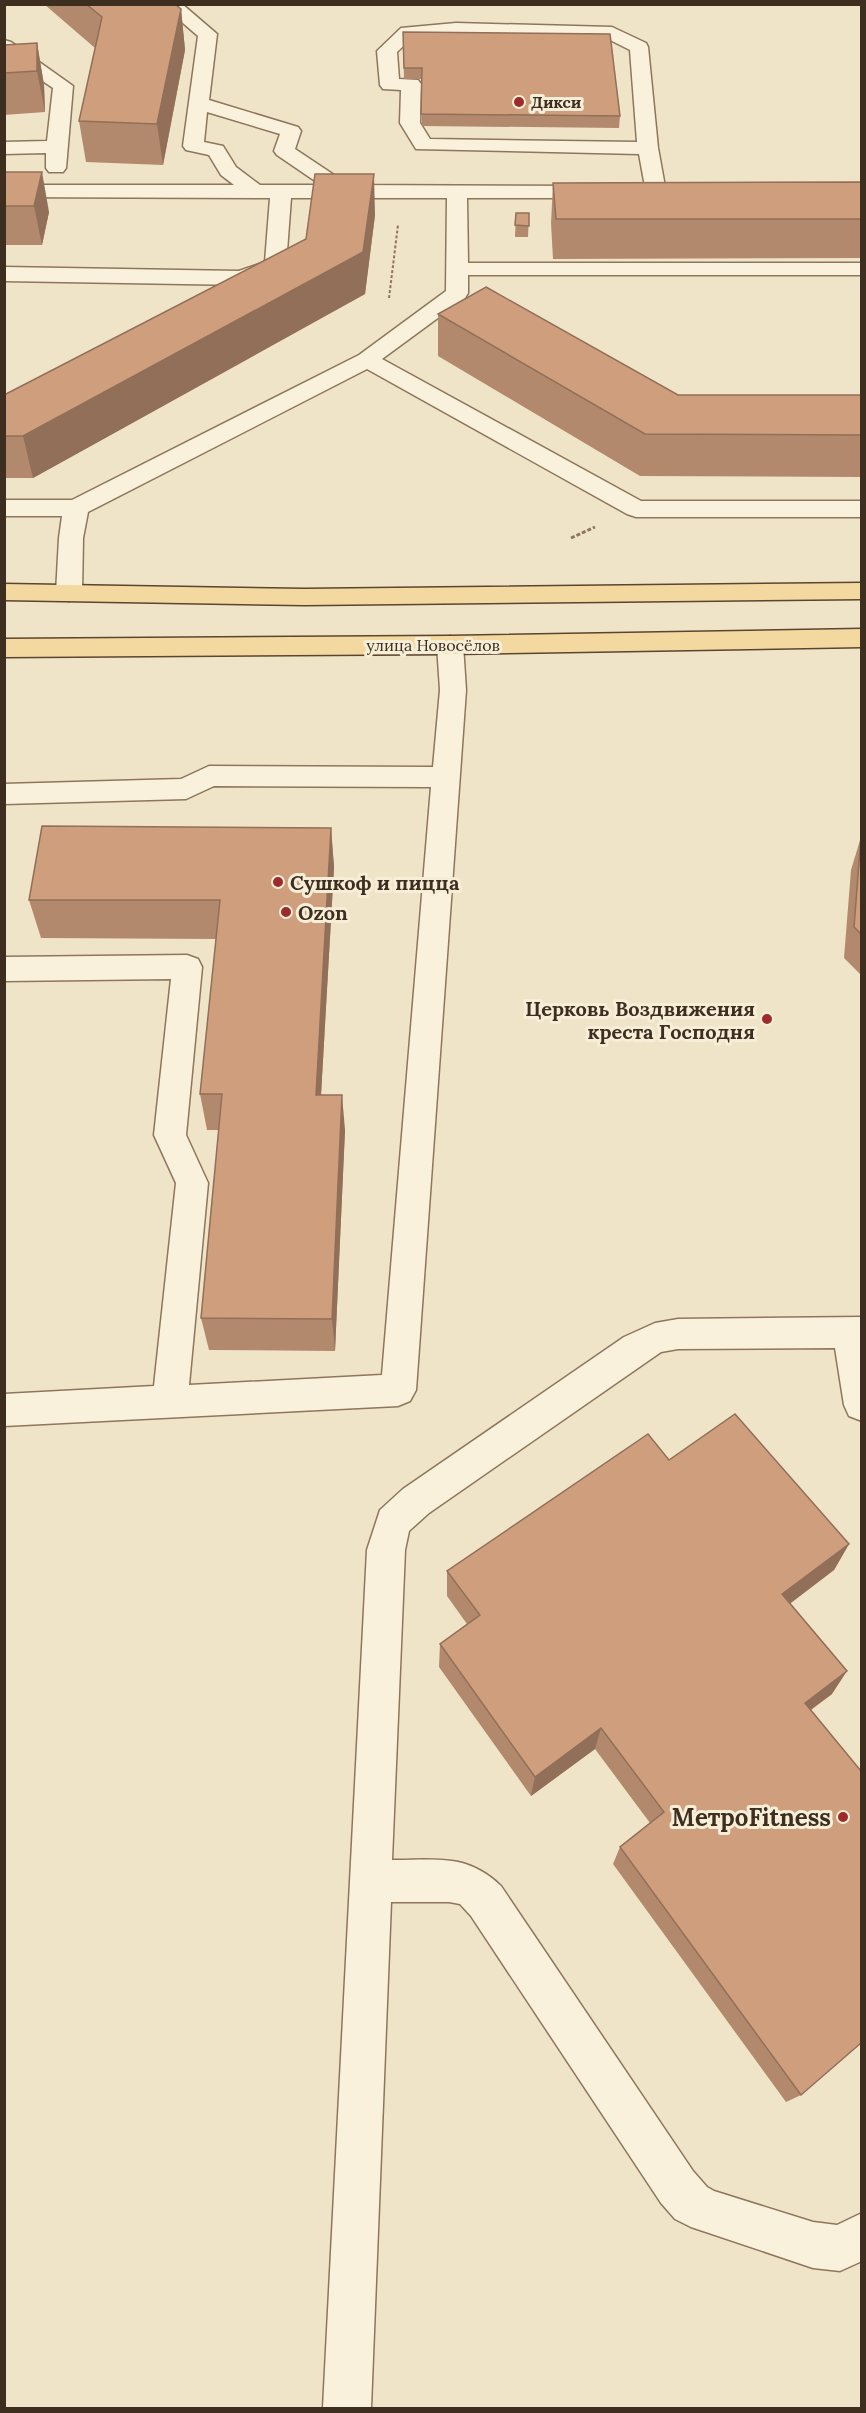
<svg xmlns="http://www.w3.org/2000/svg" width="866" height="2413" font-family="Lora,serif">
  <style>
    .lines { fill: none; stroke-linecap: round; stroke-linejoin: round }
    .minor-casing { stroke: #8d765c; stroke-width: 3 }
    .major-casing { stroke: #5b4430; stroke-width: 3 }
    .path-far1 { stroke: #8d765c; stroke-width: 2; stroke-dasharray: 3 2; stroke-linecap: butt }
    .path { stroke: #8d765c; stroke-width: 3; stroke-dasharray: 4 2; stroke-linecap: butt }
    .minor { fill: #faf1dc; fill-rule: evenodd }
    .major { fill: #f3d9a0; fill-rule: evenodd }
    .wall { fill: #b2896c }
    .shaded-wall { fill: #916f58 }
    .building { fill: #cf9f7d; stroke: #916f58; stroke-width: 1.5 }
    .poi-dot { fill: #9e2a2b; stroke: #f7eed8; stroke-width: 2 }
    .labels { text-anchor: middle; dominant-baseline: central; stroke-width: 6; stroke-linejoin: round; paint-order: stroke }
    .far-poi-label { font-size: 16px; font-weight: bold; fill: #3d2e20; stroke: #f7eed8; text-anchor: start }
    .far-street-label { font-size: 16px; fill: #3d2e20; stroke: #f7eed8 }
    .poi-label { font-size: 20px; font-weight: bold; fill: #3d2e20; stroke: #f7eed8; text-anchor: start }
    .near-poi-label { font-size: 24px; font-weight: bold; fill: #3d2e20; stroke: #f7eed8; text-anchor: end }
  </style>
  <rect width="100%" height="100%" fill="#f0e4c8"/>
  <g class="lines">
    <g class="minor-casing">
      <g id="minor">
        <path d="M161,4H182L217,34L209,100L298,127L301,131L295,149L349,185L597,186L604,188L607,192L604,196L597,198H467L468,263H862V275H468V293L465,298L382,359L641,501H862V517H636L627,514L367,369L88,512L83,538L82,593L78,599L69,601L60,599L56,593L59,538L62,516H4V500H72L359,355L446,291L447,198H291L286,265L283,270L243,285L4,281V267L239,271L265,262L270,198L4,197V185H234L221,175L209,155L186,150L183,146L198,36ZM207,112L280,134L274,151L277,155L321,185H260L236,167L223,146L204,142Z"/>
        <path d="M456,23L612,27L646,43L648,47L658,148L666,192L663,196L656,198L649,196L646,192L639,154L416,149L400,123L401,90L383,89L380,85L377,51L401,28ZM456,35L608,39L630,50L637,142L430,139L420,123L421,84L418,80L399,79L397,52L413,37Z"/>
        <path d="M4,40L11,42L73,86L66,168L63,172H49L46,168V153L4,154V142L47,141L53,88L4,55Z"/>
        <path d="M450,636L459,639L463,645L466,690L416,1390L410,1401L398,1406L4,1426V1394L154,1386L176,1183L154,1135L171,979L4,981V957L187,955L198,959L202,967L186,1135L208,1183L189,1385L382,1375L431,787L214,786L186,799L4,804V784L181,779L209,766L433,767L440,690L437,645L441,639Z"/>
        <path d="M862,1317V1421L849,1416L844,1405L835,1348L678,1349L661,1352L429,1513L409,1531L405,1550L392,1860C436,1860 467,1853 501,1886L693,2171L707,2187L714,2191L813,2222L837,2225L862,2213V2261L840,2271L813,2268L691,2227L675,2219L661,2203L471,1916L460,1904L449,1902H391L371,2408H323L367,1550L380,1510L403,1489L624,1337L655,1323L678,1319Z"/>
      </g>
    </g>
    <g class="major-casing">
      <g id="major">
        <path d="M862,583V599L305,605L4,600V584L305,589Z"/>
        <path d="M862,629V647L450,654L4,657V639L450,636Z"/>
      </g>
    </g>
    <path class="path-far1" d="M389,298L398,225"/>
    <path class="path" d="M571,538L595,527"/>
    <use href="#minor" class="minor"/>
    <use href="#major" class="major"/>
  </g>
  <g class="wall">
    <path d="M44,4H175L181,9L185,50L163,165L86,162L79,121L95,48Z"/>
    <path d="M403,32L620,116L619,128L422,126V79H404Z"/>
    <path d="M37,43L44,85L45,112L4,115V45Z"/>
    <path d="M4,172L49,212L42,245H4Z"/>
    <path d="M861,182V258L553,259L551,223L553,183Z"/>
    <path d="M516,213H529L528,237H515Z"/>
    <path d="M375,215L365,294L33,478H4V395Z"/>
    <path d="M438,314L678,395H861V477L640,476L438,356Z"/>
    <path d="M331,828L334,867L321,1095L345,1130L335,1351L209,1350L201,1318L219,1130H207L200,1094L216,939L41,938L29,900Z"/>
    <path d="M861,837V975L844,958L851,870Z"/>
    <path d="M669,1460L849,1544L834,1570L790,1603L832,1694L811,1710L801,2095L786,2102L613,1864L620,1847L650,1823L595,1749L531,1796L439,1667L440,1644L467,1624L447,1596V1571Z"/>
  </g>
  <g class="shaded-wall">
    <path d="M181,9L185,50L163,165L157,124Z"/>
    <path d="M37,43L44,85L45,112L37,71Z"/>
    <path d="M42,172L49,212L42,245L34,206Z"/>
    <path d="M374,174L375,215L365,294L33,478L23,436L363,252Z"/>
    <path d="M331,828L334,867L319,1130L316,1095Z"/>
    <path d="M342,1095L345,1130L335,1351L332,1319Z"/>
    <path d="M849,1544L834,1570L770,1619L782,1594Z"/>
    <path d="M847,1671L832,1694L791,1724L805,1703Z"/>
    <path d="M601,1728L595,1749L531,1796L535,1777Z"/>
  </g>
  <g class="building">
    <path d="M86,4H175L181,9L157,124L79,121L102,17Z"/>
    <path d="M403,32L610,34L620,116L421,114L422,68H404Z"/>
    <path d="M37,43V71L4,73V45Z"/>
    <path d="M4,172H42L34,206H4Z"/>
    <path d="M315,174H374L363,252L23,436H4V395L306,239Z"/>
    <path d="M861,182V219H556L553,183Z"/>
    <path d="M516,213H529V226L515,225Z"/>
    <path d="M486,287L678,395H861V435L645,434L438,314Z"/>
    <path d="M42,826L331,828L316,1095H342L332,1319L201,1318L222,1094H200L220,900H29Z"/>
    <path d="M861,837V934L854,927Z"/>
    <path d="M735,1414L849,1544L782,1594L847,1671L805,1703L861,1771V2043L801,2095L620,1847L664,1812L601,1728L535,1777L440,1644L480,1615L447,1571L648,1434L669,1460Z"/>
  </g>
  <g class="poi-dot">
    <circle cx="519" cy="102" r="6"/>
    <circle cx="278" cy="882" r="6"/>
    <circle cx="286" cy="912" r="6"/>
    <circle cx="767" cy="1019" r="6"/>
    <circle cx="843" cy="1817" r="6"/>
  </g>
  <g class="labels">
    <g class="far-poi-label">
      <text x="531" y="102">Дикси</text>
    </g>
    <g class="far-street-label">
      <text x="433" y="645">улица Новосёлов</text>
    </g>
    <g class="poi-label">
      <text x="290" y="882">Сушкоф и пицца</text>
      <text x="298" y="912">Ozon</text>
      <text x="755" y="1008" text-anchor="end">Церковь Воздвижения<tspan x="755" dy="23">креста Господня</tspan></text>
    </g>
    <g class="near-poi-label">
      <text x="831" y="1817">МетроFitness</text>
    </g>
  </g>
  <rect width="866" height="2413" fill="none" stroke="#3d2e20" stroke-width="12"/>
</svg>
